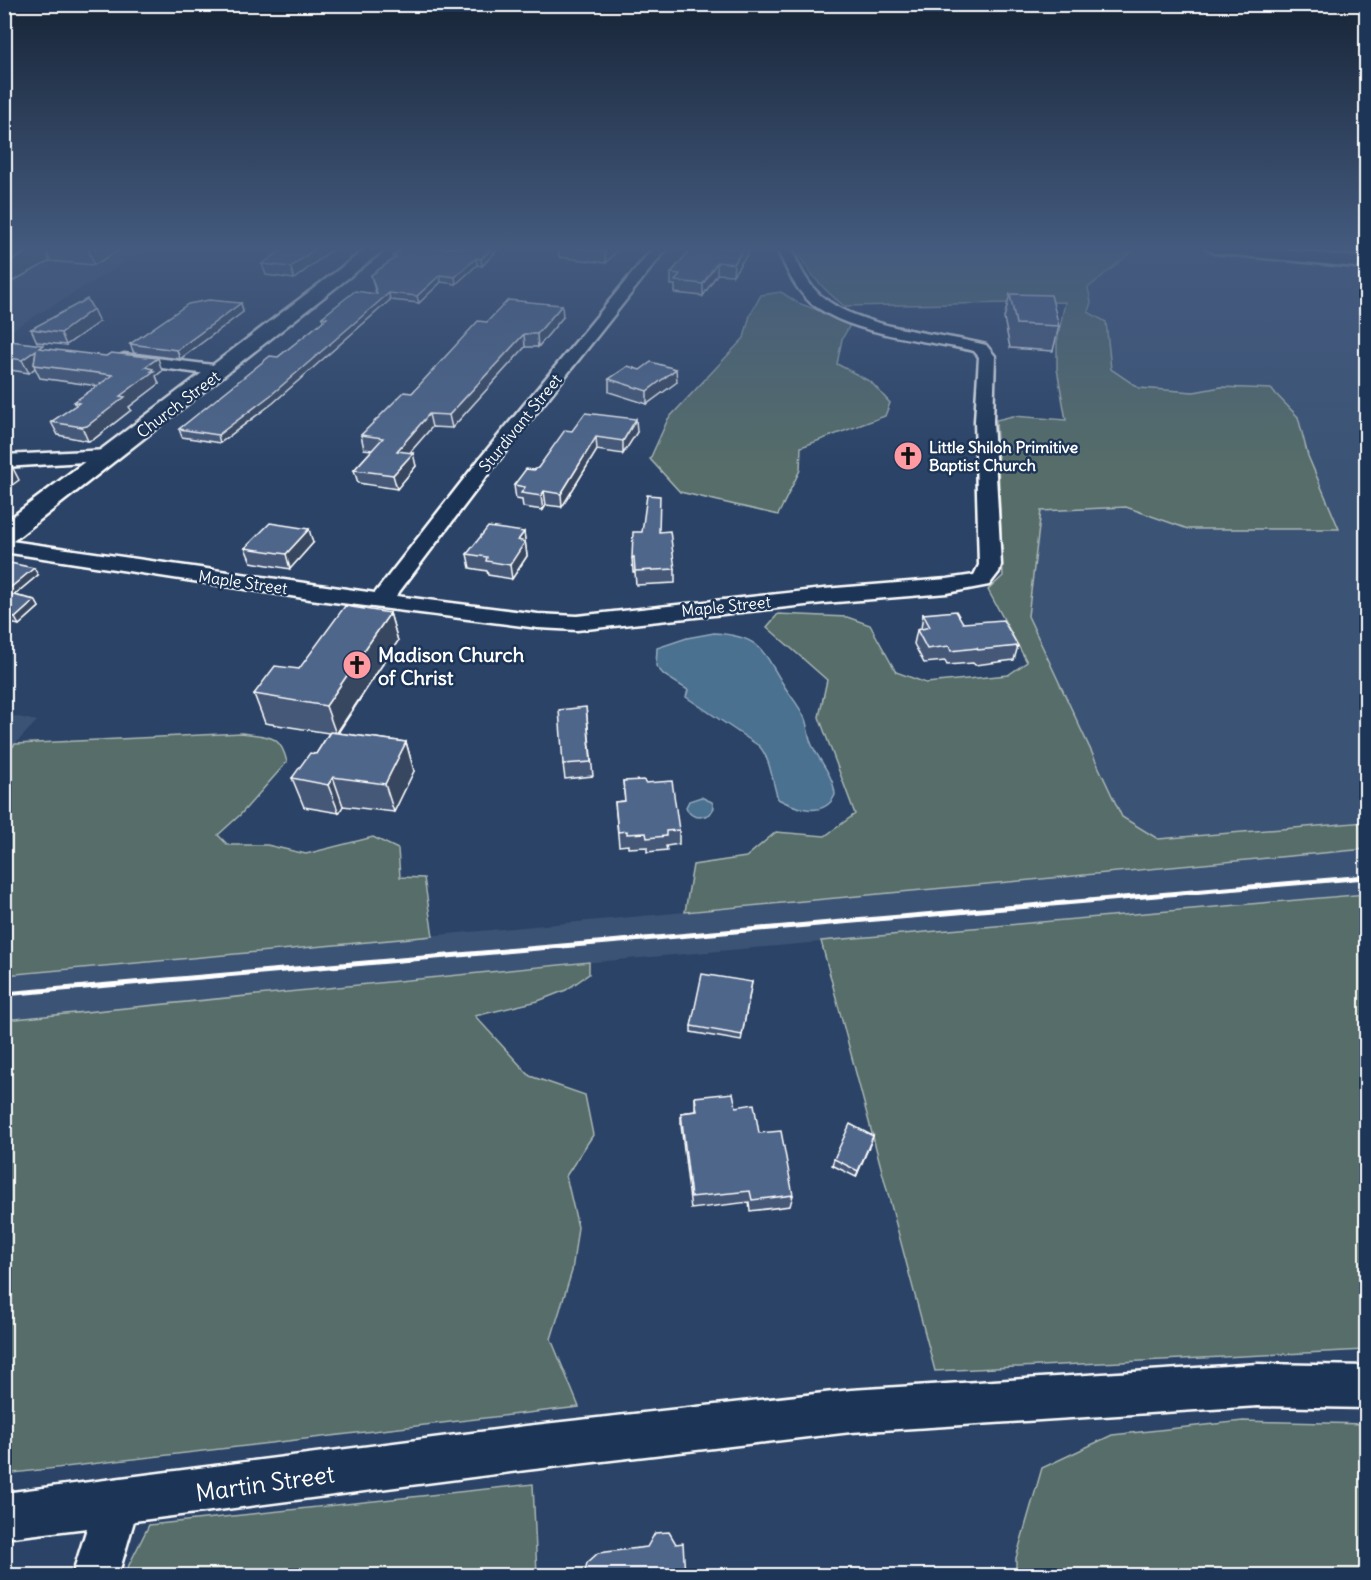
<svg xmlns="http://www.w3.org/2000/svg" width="1371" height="1580" font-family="Delius,sans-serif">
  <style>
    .built { fill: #3a5274 }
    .green { fill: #566d69; stroke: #aab6b4; stroke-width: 1.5 }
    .water { fill: #4b7191; stroke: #93aabd; stroke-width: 1.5 }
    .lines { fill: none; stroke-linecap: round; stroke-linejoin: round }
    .street-casing { stroke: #fff; stroke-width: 5 }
    .secondary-casing { stroke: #fff; stroke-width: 5 }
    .street { fill: #1d3557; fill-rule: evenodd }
    .secondary { fill: #1d3557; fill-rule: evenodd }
    .rail { stroke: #fff; stroke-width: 5 }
    .wall { fill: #455878; stroke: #fff; stroke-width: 1.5 }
    .shaded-wall { fill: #384761; stroke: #fff; stroke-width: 1.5 }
    .building { fill: #50668b; stroke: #fff; stroke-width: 1.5 }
    .labels { text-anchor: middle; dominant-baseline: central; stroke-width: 5; stroke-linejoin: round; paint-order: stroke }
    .far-street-label { font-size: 16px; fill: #fff; stroke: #1d3557 }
    .far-poi-label { font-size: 16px; font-weight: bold; fill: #fff; stroke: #1d3557; text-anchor: start }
    .poi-label { font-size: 20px; font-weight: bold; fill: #fff; stroke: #1d3557; text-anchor: start }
    .near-street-label { font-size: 24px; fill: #fff; stroke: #1d3557 }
  </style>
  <rect width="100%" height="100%" fill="#2b4366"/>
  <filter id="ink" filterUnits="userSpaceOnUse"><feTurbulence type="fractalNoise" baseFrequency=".0167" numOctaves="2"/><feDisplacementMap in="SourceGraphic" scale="12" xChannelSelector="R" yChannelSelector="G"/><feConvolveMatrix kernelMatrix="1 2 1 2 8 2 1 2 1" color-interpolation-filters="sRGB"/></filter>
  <g filter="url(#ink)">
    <g class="built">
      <path d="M5,248H149L5,334Z"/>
      <path d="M1136,248H1181L1366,268V822L1158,839L1122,817L1028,616L1041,511L1126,507L1188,529H1339L1308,456L1298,417L1221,387L1194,392L1139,388L1111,369L1106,322L1088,312L1091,302L1087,287Z"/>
      <path d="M1265,248H1366V258Z"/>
      <path d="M5,714L37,721L5,755Z"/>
      <path d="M1366,849V894L527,968L5,1020V975Z"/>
    </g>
    <g class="green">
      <path d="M796,248H1136L1088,288L1091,302L1088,312L1106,322L1111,369L1139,388L1194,392L1221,387L1271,389L1298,417L1308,456L1339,529H1188L1126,507L1041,511L1028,616L1122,817L1158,839L1366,822V849L685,912L693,865L746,857L776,832L825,836L855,814L819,717L827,680L767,627L778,614L847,617L870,625L896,672L926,683L1008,675L1027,662L988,590L1003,576L996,420L1013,416L1066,420L1057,369V342L1065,302L844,306C824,290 806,272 796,248Z"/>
      <path d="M781,292L798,303L845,320L850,325L842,339L837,364L871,382L890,403L885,416L801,447L800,470L778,515L680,492L650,459L668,419L744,338L750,315L761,295Z"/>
      <path d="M242,733C268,737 280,733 287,762L240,815L218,835L228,845H267L306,854L373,837L398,849L400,877L424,878L433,936L5,975V755L15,744Z"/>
      <path d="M1366,894V1350L935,1371L821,941Z"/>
      <path d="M589,962V974L566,990L538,1001L475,1016L530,1076L585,1095L593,1135L566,1176L578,1227L572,1271L551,1339L579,1407L5,1474V1020Z"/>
      <path d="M1243,1421L1366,1424V1575H1016V1558L1042,1468L1112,1435Z"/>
      <path d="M533,1484L537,1575H124L149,1525Z"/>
    </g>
    <g class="water">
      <path d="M714,633C760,636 762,649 783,684C790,696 800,706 805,719C808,727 808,737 812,745C820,762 834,776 835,795C824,819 795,808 778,799C772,782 771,759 759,746L686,697L688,690L664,675L656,666L657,648L687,638Z"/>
      <path d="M701,797L712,802L714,808L710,814C700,819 690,818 686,807L689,801Z"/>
    </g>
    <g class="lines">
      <g class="street-casing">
        <g id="street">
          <path d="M653,248H667L495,465L396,596L538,614L577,616L824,589L947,579L974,575L979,565L975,421L979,357L974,351C924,339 853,336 811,303C795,289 785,267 777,248H791C798,264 806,282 820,295C859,329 936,332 986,345L995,356L993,421L1001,565L999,572L989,585L947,593L824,603L577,630L538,628L310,599L4,552V540L375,593L481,457Z"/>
          <path d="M124,354L221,366L229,371L221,376L118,362L116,359L118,356Z"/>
          <path d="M109,450L116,452L118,456L116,460L4,467V455Z"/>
          <path d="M1258,1364L1366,1366V1408L1258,1406L851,1432L526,1470L134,1521L118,1576H72L87,1528L4,1538V1493L526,1426L851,1390Z"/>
        </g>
      </g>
      <g class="secondary-casing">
        <g id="secondary">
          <path d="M367,248H386L13,541L4,543V523Z"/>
          <path d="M1206,248H1266L1366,258V268L1214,253Z"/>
        </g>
      </g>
      <use href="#street" class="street"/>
      <use href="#secondary" class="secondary"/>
      <path class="rail" d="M4,994L1366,877"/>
    </g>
    <g class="wall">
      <path d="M4,248H123L94,265L50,261Z"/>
      <path d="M334,248L294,279L266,275L262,264Z"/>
      <path d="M403,248H499L482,266L477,265L456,284L441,282L419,303L390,300L273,403L220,443L182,437L179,429L278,357L323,321L322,317L376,294L371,275L393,259V256Z"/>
      <path d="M558,248H619L606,263L559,257Z"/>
      <path d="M748,253L733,275L717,274L703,296L675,293V285H671V273Z"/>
      <path d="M1010,294L1059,326L1053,351L1010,348L1004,318Z"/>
      <path d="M241,303L243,312L180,359L134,353L130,344Z"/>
      <path d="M563,317L538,347H525L452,428L432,427L410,452L416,466L397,489L358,483L354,470L372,450L364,449L361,435L412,393L487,322Z"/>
      <path d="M99,322L66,345L37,342L31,329Z"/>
      <path d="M4,344L45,349L162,371L156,376L159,384L129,407L131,410L94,439L88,441L58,435L51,422L76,405L74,402L98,386L40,378L35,368L29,373L4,369Z"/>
      <path d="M609,379L677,382L647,404L609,392Z"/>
      <path d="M572,431L637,432L623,454L597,450L562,507L546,505L543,510L523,507L522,500L516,499L514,485L538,468Z"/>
      <path d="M524,532L527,556L512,579L488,575L487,571L470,568L467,554Z"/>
      <path d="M660,532L675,569V583L636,585L635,572H633L632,558Z"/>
      <path d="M313,543L290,569L251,562L245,548Z"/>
      <path d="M4,568L38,575L14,595L35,600L39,607L19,625L4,622Z"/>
      <path d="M390,613L398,641L338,733L406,742L414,771L394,812L343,806L339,813L304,807L292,778L316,754L329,733L265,723L254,694L299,669Z"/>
      <path d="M923,614L963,623L1018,646L1014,660L975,665L973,663L947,665L945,661L924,663L914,644L917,630L921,629Z"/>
      <path d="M586,707L593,776L565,779L563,764Z"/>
      <path d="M623,781L645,783L679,830V844L666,846L667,850L647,852V847L628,848V845L619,846L615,802L625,801Z"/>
      <path d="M752,982L741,1041L691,1032V1026Z"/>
      <path d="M695,1097L736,1107L759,1133L793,1195L790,1206L750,1211L749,1202L691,1209L681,1125V1113L695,1111Z"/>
      <path d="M873,1136L856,1177L832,1165L834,1159Z"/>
    </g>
    <g class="shaded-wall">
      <path d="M35,248H45L50,261L4,286V264Z"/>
      <path d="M88,248H123L94,265Z"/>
      <path d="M316,248H334L294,279L291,267Z"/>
      <path d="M492,248H499L482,266L481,259Z"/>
      <path d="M609,248H619L606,263L605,252Z"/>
      <path d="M744,248H748V253L733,275L734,264Z"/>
      <path d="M476,258L477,265L456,284L455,277Z"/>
      <path d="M717,262V274L703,296V284Z"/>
      <path d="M440,275L441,282L419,303L417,296Z"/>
      <path d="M389,293L390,300L273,403L220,443L218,435Z"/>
      <path d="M241,303L243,312L180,359L177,350Z"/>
      <path d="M562,305L563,317L538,347L537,334Z"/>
      <path d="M93,309L99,322L66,345L61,333Z"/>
      <path d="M524,334L525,347L452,428L449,415Z"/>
      <path d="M36,350L34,365L35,368L29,373L22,360Z"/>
      <path d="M158,358L162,371L156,376L159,384L129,407L131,410L94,439L88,441L82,427L120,396L145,367Z"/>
      <path d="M676,369L677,382L647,404V391Z"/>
      <path d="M429,414L432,427L400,464L397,451Z"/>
      <path d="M636,419L637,432L623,454V441Z"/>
      <path d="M596,437L597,450L562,507L561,494Z"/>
      <path d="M5,453L19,480L4,491Z"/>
      <path d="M413,453L416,466L397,489L393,475Z"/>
      <path d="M544,491L546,505L543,510L541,496Z"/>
      <path d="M309,529L313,543L290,569L286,554Z"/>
      <path d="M524,532L527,556L512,579L510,565L518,540Z"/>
      <path d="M34,568L38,575L8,600L4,593Z"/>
      <path d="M35,600L39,607L19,625L15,618Z"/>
      <path d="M390,613L398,641L336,734L326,706Z"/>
      <path d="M406,742L414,771L394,812L385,784Z"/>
      <path d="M333,777L343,806L339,813L328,785Z"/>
      <path d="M873,1136L871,1142L856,1177L858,1171Z"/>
    </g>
    <g class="building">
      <path d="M4,248H35L4,264Z"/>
      <path d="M285,248H316L291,267L262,264Z"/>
      <path d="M403,248H492L481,259L476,258L455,277L440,275L417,296L389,293L271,395L218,435L179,429L270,356L278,357L327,318L322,317L355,291L377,294L371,275L397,257L393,256Z"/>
      <path d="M575,248H609L605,252Z"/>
      <path d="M691,248H744L734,264L717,262L703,284L675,281L680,274L671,273Z"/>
      <path d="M1010,294L1051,295L1059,326L1016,324Z"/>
      <path d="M87,299L93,309L61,333L31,329Z"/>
      <path d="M209,300L241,303L177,350L130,344L188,304Z"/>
      <path d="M508,300L562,305L537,334H524L449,415L429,414L397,451L413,453L393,475L354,470L383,438L361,435L404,392L412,393L478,321L487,322Z"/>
      <path d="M10,341L43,345L39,348L106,356L111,353L158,358L145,367L153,369L151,371H154L120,396L125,397L87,426L82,427L51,422L79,403L74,402L113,375L34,365L36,350L22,360L4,357V344Z"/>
      <path d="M651,362L676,369L647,391L609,379L628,366L640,370Z"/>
      <path d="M585,413L636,419L623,441L596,437L561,494L544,491L541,496L521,493L525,487L514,485L526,469L534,470L538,468L565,430L572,431Z"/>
      <path d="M647,495L660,496L659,532L670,531L675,569L635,571L634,557L632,558L633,532H642Z"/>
      <path d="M270,523L309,529L286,554L245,548Z"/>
      <path d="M488,527L524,532L518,540L525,542L510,565L486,561L487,557L467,554Z"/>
      <path d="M10,563L34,568L4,593V568Z"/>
      <path d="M4,593L35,600L15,618L4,616Z"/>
      <path d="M345,606L390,613L326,706L254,694L275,666L299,669Z"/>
      <path d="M956,611L963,623L1003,620L1018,646L978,650L977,648L951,651L949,646L927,649L917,630L930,627L923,614Z"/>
      <path d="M586,707L591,762L563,764L559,710Z"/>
      <path d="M330,732L406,742L385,784L333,777L328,785L292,778L310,753L316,754Z"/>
      <path d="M644,780L645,783L672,781L679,830L666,831V836L647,838L646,833L627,834V831L618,832L615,802L625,801L623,781Z"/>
      <path d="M702,974L752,982L742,1035L691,1026Z"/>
      <path d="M733,1093L736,1107L754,1104L759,1133L781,1131L793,1195L752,1200L750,1191L691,1197L681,1113L697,1111L695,1097Z"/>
      <path d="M850,1124L873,1136L858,1171L834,1159Z"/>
      <path d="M669,1532L676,1544L683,1543L685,1575H584L587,1563L598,1553L647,1547L655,1533Z"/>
    </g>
  </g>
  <linearGradient id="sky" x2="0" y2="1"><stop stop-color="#182538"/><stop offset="0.53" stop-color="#445b7f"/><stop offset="1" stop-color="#445b7f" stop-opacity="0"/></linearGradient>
  <rect width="1371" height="469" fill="url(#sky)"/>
  <defs>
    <g id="church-disc" transform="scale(1.5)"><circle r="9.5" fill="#ff9aa2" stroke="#1d3557"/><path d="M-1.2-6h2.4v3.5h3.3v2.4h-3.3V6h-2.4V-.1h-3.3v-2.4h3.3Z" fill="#111"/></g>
  </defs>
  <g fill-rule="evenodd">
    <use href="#church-disc" x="908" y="456"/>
    <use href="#church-disc" x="357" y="665"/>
  </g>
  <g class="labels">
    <g class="far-street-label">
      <text transform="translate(178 404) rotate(-37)">Church Street</text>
      <text transform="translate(520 423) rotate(-51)">Sturdivant Street</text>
      <text transform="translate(243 582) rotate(8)">Maple Street</text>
      <text transform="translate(726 606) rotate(-6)">Maple Street</text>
    </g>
    <g class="far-poi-label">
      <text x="929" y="447">Little Shiloh Primitive<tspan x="929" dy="18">Baptist Church</tspan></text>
    </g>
    <g class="poi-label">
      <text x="378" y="654">Madison Church<tspan x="378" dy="23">of Christ</tspan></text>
    </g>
    <g class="near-street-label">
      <text transform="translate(265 1483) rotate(-8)">Martin Street</text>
    </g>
  </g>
  <rect width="1371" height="1580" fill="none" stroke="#1d3557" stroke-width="24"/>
  <rect x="12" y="12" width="1347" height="1556" fill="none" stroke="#fff" stroke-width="2" filter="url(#ink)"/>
</svg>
